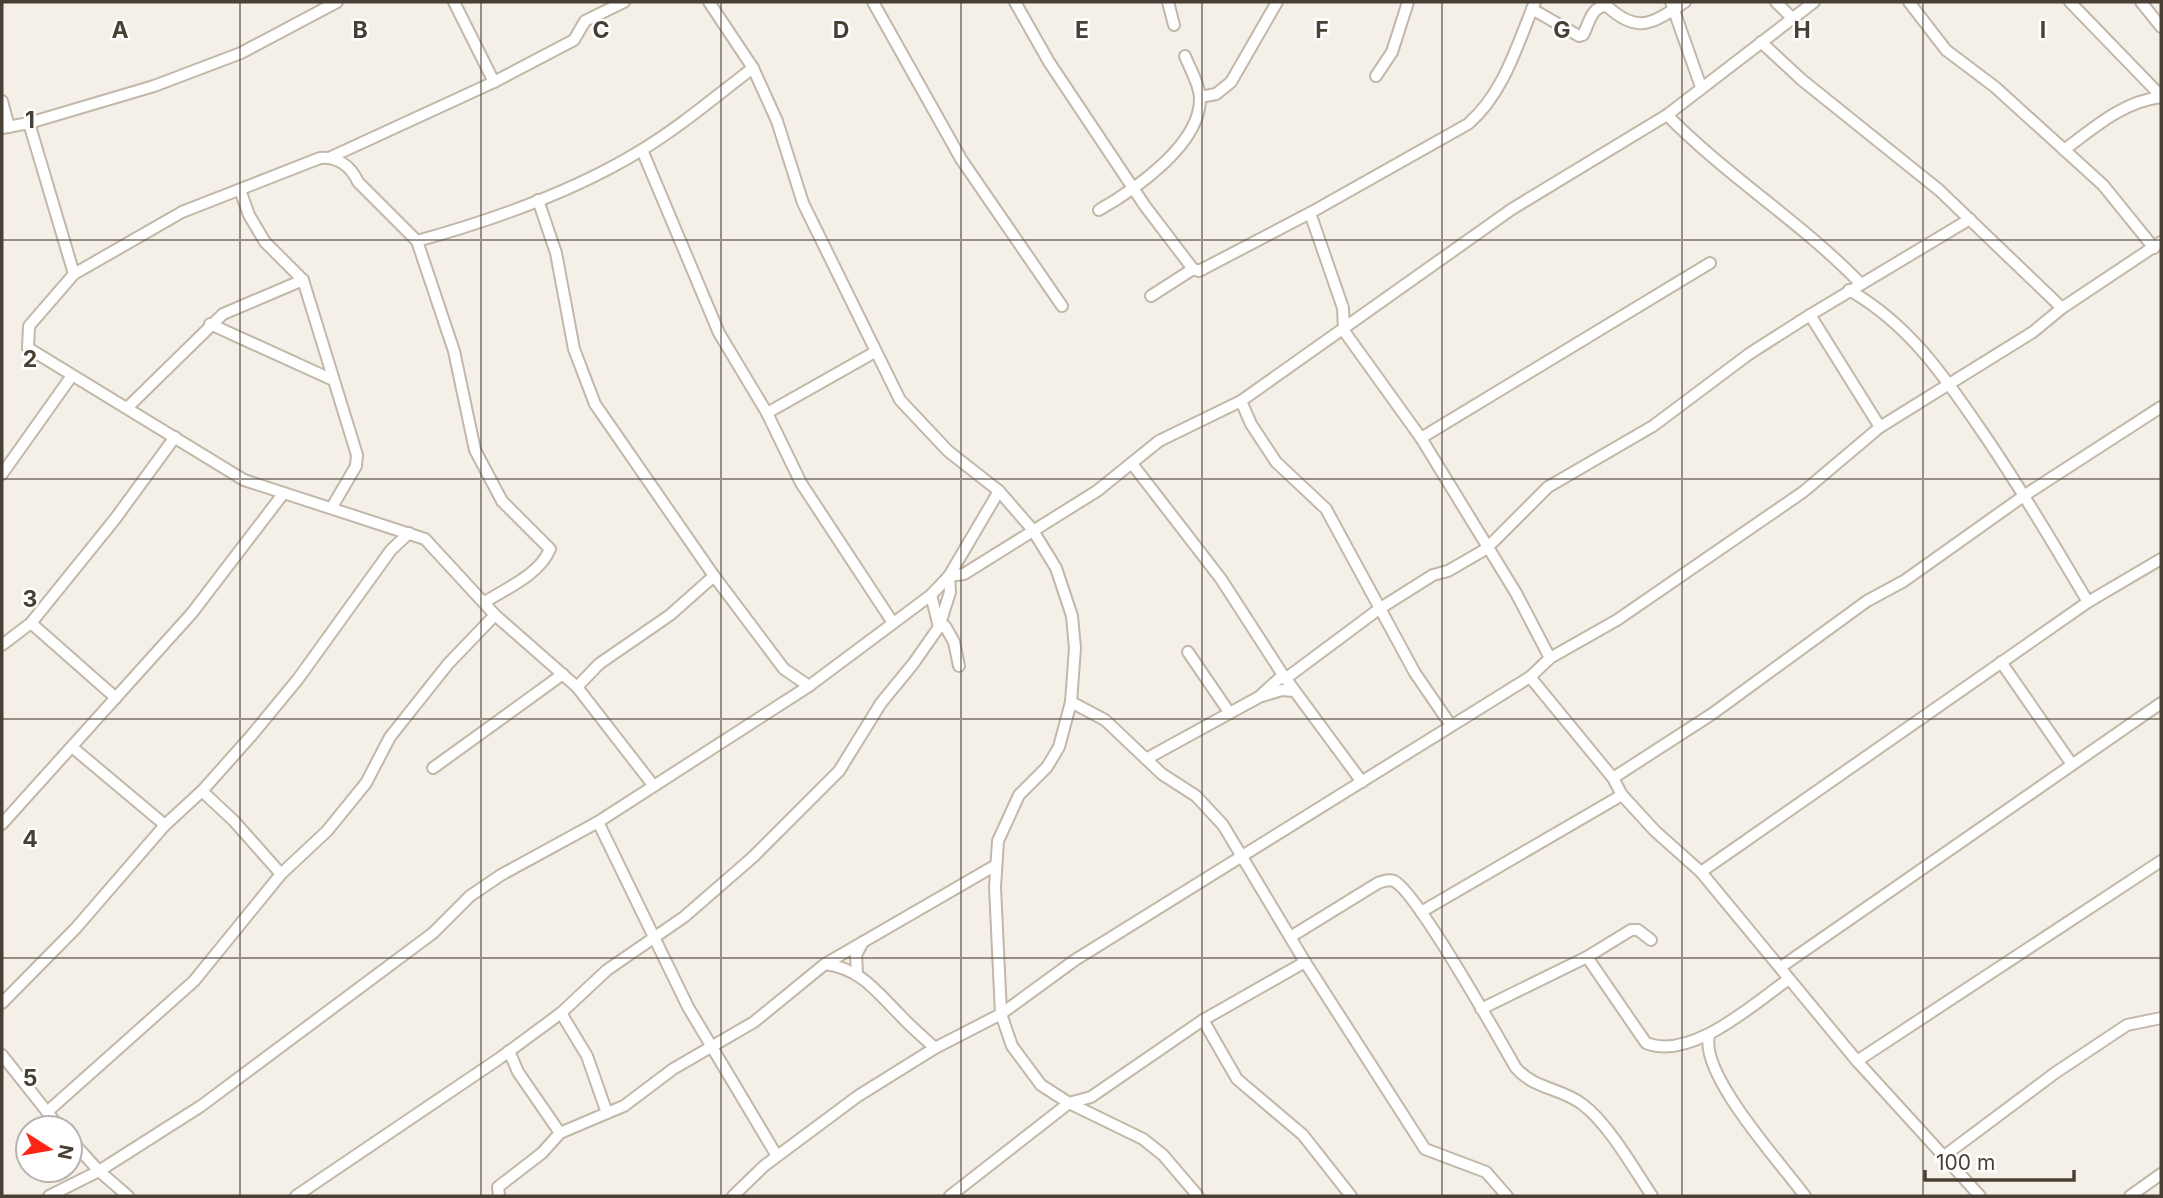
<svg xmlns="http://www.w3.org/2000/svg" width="2163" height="1198" font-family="Inter,sans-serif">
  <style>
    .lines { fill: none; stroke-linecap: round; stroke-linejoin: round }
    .street-casing { stroke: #c2b7a8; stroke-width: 14 }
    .street { stroke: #fff; stroke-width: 10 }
    .grid { fill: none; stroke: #494035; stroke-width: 2; stroke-opacity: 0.55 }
    .grid-label { font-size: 23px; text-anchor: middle; font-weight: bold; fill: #494035; stroke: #fff; stroke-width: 5; stroke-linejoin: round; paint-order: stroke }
  </style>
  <rect width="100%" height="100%" fill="#f5f0e7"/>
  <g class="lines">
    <g class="street-casing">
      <g id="street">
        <path d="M454,2L494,82"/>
        <path d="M709,2L753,68L777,121L803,203L900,400L948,451L999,491L1032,529L1056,568L1072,616L1075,648L1071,702L1059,747L1047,767L1019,795L998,841L995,887L1001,1014L1012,1046L1041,1085L1069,1103L1143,1139L1163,1155L1198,1196"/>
        <path d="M873,2L961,159L1062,306"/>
        <path d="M1015,2L1049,62L1145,206L1193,269L1199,271L1310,213L1468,124C1504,93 1517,45 1535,2"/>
        <path d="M1168,2L1174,25"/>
        <path d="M1671,2L1701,87"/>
        <path d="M1776,2L1792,18"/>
        <path d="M1909,2L1946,50L1995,87L2103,185L2154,248"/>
        <path d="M2070,2L2161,96"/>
        <path d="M2141,2L2161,27"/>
        <path d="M1532,9L1579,36L1583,35C1589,24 1591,6 1607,6C1638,35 1653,23 1685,2"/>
        <path d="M1761,42L1802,80L1939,190L2062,308"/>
        <path d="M1376,76L1392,52L1408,2"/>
        <path d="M1200,97L1216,94L1231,82L1277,2"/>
        <path d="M2,101L9,127"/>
        <path d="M1667,115C1728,177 1801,222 1860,283"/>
        <path d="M29,123L74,274"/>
        <path d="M2,128L29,123L154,86L241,53L337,2"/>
        <path d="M642,150L719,333L767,413L801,483L893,623"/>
        <path d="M2064,150C2095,127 2122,102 2161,97"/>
        <path d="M331,157L494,82L574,40L585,21L624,2"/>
        <path d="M240,190L249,215L265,242L303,280L357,455L356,466L332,507"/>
        <path d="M538,200L556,253L574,349L595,404L714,576L784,669L809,686"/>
        <path d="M1099,210C1134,190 1202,144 1200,97C1199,83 1190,69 1185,56"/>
        <path d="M1310,213L1343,308L1344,331L1421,438L1516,593L1550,658"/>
        <path d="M417,241L358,182C351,166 337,156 320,158L182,212L74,274L29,326L28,348L244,480L425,539L495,615L577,687L653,785"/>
        <path d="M1849,290C1909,324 1945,377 1983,433C2021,488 2054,545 2088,602"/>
        <path d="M1151,296L1193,269"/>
        <path d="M1810,315L1880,427"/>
        <path d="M210,324L333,380"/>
        <path d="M1241,401L1251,424L1276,462L1326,509L1415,673L1450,724"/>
        <path d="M128,407L223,314L303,280"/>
        <path d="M767,413L875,352"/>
        <path d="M1421,438L1710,263"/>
        <path d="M1133,465L1221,579L1283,675L1362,782"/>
        <path d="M2,474L71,377"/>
        <path d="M931,595L939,627L945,626L954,642L959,666"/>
        <path d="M485,602C507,588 540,574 550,549L502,501L475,450L454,351L417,241C493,220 573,192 640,151C680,127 716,96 753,68"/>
        <path d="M31,623L116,698"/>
        <path d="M2,645L31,623L115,519L175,437"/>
        <path d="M1188,652L1229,712"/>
        <path d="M2001,662L2071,763"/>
        <path d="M1530,677L1613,778L1622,795L1655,831L1701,872L1857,1061L1980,1196"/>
        <path d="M1285,679L1379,609L1433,575L1448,571L1486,549L1548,487L1653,426L1749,354L1810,315L1970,219"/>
        <path d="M577,687L599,664L670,615L714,576"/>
        <path d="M1262,696L1282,690L1294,691"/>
        <path d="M1071,702L1105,720L1162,774L1196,796L1223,825L1305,962L1425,1149L1486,1172L1507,1196"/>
        <path d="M72,747L165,825"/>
        <path d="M1146,759L1259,697L1283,675"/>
        <path d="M433,768L563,674"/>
        <path d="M1613,778L1712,714L1867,601L1904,581L2025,495L2161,407"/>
        <path d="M202,791L234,821L281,874"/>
        <path d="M598,822L688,1007L777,1156"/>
        <path d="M2,824L192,613L283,494"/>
        <path d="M1701,872L2088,602L2161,559"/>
        <path d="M1421,912L1622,795"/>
        <path d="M1292,936L1378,883C1384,881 1388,879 1394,881C1417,892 1498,1037 1516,1068C1534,1089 1561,1088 1582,1104C1608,1123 1634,1169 1652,1196"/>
        <path d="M1587,957L1646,1043C1692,1061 1753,1004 1789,979"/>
        <path d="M825,964L996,865"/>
        <path d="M1781,967L2161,703"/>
        <path d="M857,973L856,955L863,942"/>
        <path d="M2,1003L76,928L165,825L202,791L251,736L298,679L391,550L409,533"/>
        <path d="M1481,1009L1587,957L1631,930H1638L1651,940"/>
        <path d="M561,1013L587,1056L607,1113L624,1106L673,1069L754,1022L825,964C861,969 875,990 899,1014C910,1026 923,1037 935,1048"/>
        <path d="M1203,1020L1237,1079L1303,1135L1351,1196"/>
        <path d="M1709,1036C1700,1075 1780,1162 1805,1196"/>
        <path d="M509,1051L518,1072L560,1133"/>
        <path d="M2,1055L60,1128"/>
        <path d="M1857,1061L2161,861"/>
        <path d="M47,1112L194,981L281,874L327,831L366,783L390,737L448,664L495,615"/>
        <path d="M70,1139L99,1171L128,1196"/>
        <path d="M1944,1156L2055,1073L2127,1025L2161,1018"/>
        <path d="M49,1196L99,1171L201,1106L433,933L470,896L501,875L598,822L809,686L931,595L949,576L964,574L1097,491L1159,441L1241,401L1512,209L1667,115L1814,2"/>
        <path d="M296,1196L500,1058L561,1013L607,970L684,917L753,857L839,771L881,703L913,664L939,627L950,592L949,576L999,491"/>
        <path d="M499,1196L498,1187L542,1153L560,1133L607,1113"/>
        <path d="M733,1196L764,1166L858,1096L935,1048L1001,1014L1075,960L1530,677L1550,658L1617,620L1803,492L1880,427L2033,332L2062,308L2161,242"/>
        <path d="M950,1196L1069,1103L1091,1097L1203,1020L1305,962"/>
        <path d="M2130,1196L2161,1174"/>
      </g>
    </g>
    <use href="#street" class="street"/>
  </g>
  <path class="grid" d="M240,2V1196M481,2V1196M721,2V1196M961,2V1196M1202,2V1196M1442,2V1196M1682,2V1196M1923,2V1196M2,240H2161M2,479H2161M2,719H2161M2,958H2161"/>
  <g class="grid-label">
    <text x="120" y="38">A</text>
    <text x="360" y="38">B</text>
    <text x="601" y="38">C</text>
    <text x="841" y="38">D</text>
    <text x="1082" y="38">E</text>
    <text x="1322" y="38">F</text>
    <text x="1562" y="38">G</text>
    <text x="1802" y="38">H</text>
    <text x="2043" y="38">I</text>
    <text x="30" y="128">1</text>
    <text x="30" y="367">2</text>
    <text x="30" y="607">3</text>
    <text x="30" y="847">4</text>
    <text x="30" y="1086">5</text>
  </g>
  <rect width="2163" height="1198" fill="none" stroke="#494035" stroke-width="7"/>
  <g transform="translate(49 1149) rotate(101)"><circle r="33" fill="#ffffff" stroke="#b6b3ae" stroke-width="2"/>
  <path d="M0-5L12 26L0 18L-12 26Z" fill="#ff2514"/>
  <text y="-10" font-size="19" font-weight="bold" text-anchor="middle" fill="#494035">N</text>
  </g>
  <path d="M1925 1170v10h149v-10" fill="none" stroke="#494035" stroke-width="3.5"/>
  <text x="1936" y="1170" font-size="21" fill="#494035" stroke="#ffffff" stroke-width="5" paint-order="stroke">100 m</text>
</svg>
